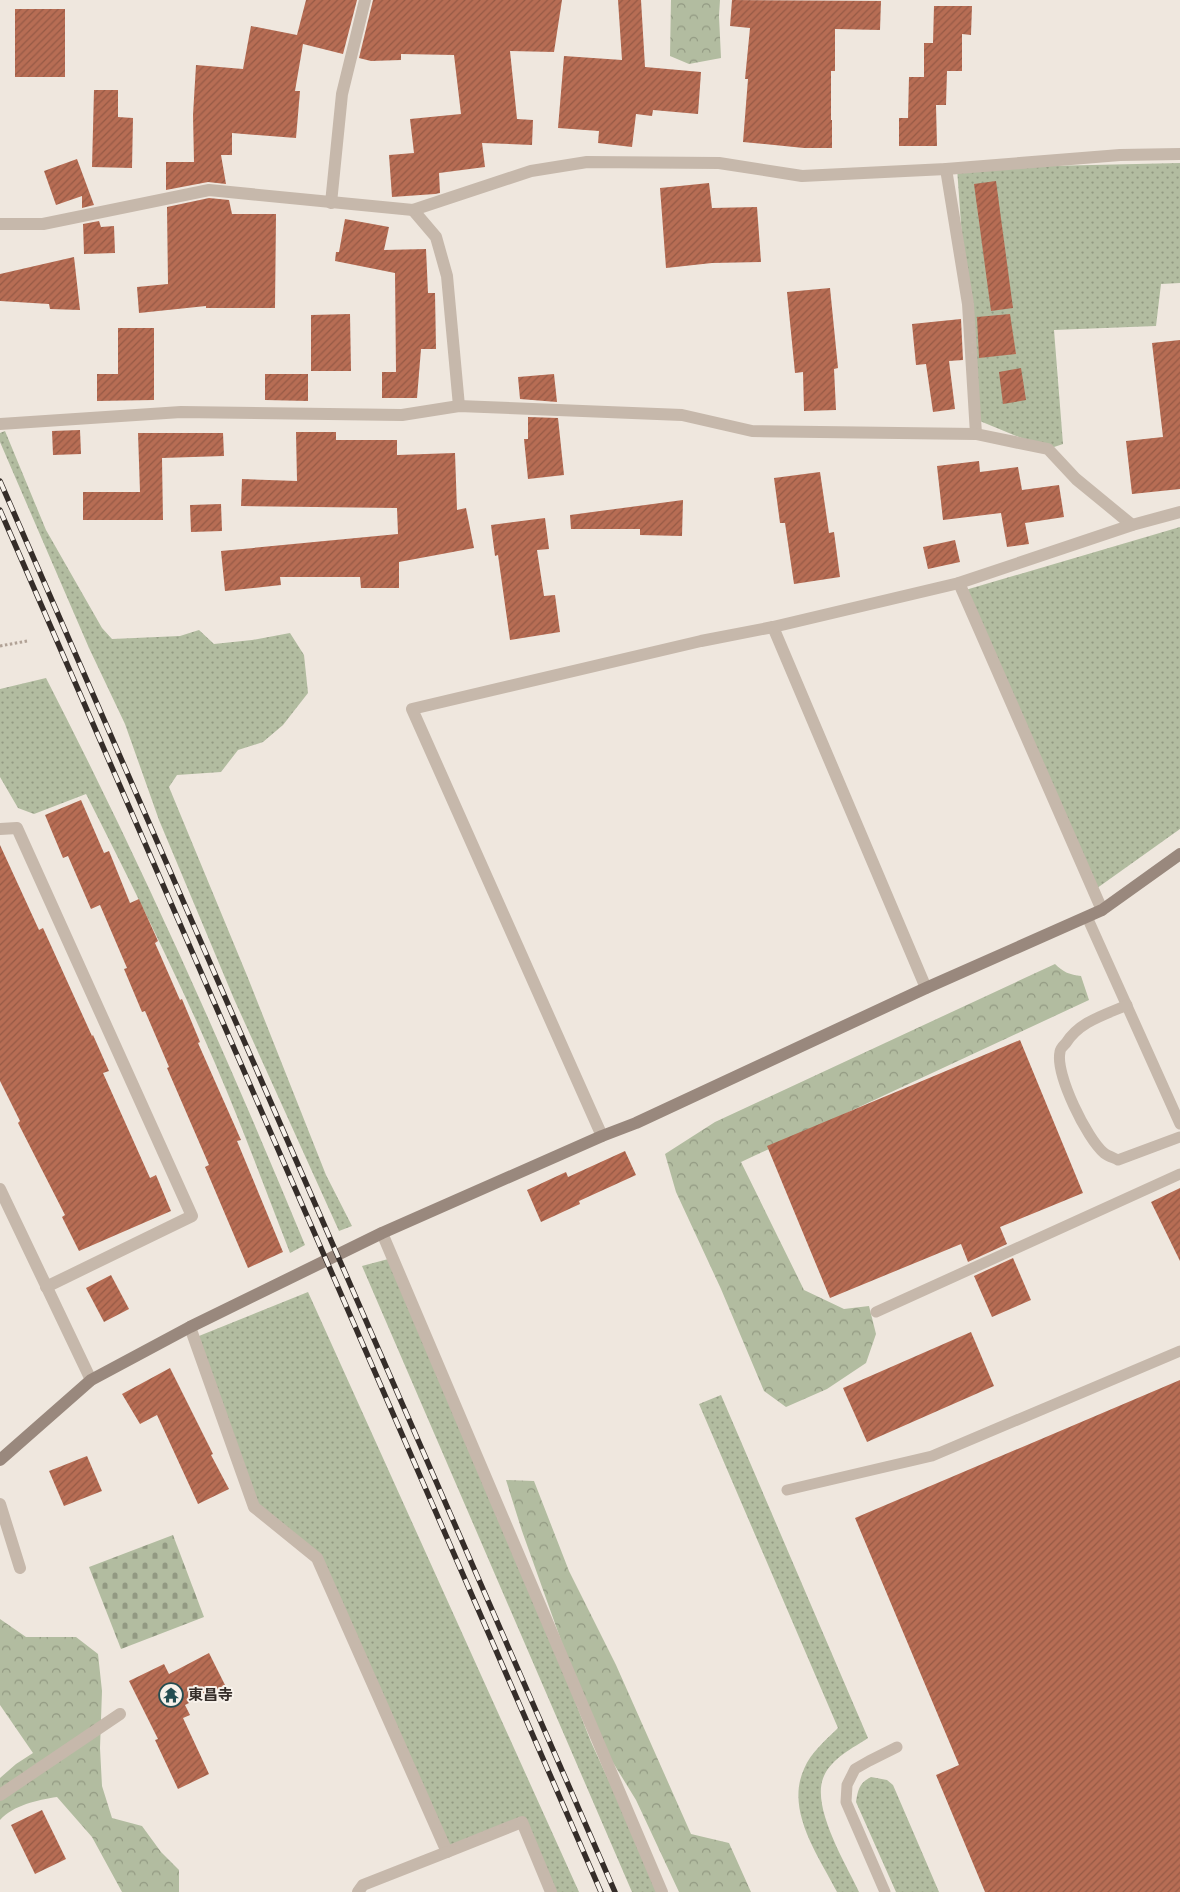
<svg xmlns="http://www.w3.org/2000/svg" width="1180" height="1892" font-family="'Roboto Condensed','Noto Sans JP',sans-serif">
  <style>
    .grass { fill: url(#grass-dots) }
    .forest { fill: url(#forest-crowns) }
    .cemetery { fill: url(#cemetery-stones) }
    .building { fill: url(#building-hatch) }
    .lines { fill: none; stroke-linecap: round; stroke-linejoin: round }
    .path { stroke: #b1a296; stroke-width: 3; stroke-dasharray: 2.5 2.5; stroke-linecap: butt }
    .lane { stroke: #c6b8ab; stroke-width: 11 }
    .street { stroke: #c6b8ab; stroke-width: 12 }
    .secondary { stroke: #99887d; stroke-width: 12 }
    .rail-casing { stroke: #352d29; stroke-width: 5.5 }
    .rail { stroke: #f7f1ea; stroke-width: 4; stroke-dasharray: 11; stroke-linecap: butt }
    .labels { text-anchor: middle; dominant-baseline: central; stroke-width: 4; stroke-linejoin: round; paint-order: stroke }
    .poi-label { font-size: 15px; font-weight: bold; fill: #352d29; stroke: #f7f1ea; text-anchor: start }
  </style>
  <defs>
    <pattern id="grass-dots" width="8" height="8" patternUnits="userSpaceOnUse" patternTransform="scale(1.25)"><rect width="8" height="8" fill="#b2bca0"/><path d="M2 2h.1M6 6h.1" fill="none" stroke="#929982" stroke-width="1.8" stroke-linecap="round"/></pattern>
    <pattern id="forest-crowns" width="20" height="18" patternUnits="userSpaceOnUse" patternTransform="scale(1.25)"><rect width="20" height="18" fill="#b2bca0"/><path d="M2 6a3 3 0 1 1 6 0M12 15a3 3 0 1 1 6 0" fill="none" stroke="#929982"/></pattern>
    <pattern id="cemetery-stones" width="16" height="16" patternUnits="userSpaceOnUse" patternTransform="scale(1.25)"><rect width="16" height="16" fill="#b2bca0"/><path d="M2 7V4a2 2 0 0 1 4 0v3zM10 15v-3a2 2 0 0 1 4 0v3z" fill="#929982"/></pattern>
    <pattern id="building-hatch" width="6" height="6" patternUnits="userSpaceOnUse" patternTransform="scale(1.25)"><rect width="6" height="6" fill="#b76d54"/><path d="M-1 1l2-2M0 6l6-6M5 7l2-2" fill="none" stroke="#965a46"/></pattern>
  </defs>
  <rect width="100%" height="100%" fill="#efe7de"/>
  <g class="grass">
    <path d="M1180,163V283L1161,284L1156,326L1054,330L1063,444L1048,449L975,419L957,168Z"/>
    <path d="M5,431L46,530L102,628L112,639L180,636L199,630L214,644L252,640L290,633L304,655L308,693L283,725L263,742L238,750L221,772L177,775L169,787L248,978L326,1175L352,1226L339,1231L234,999L159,820L125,724L89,648L0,442V433Z"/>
    <path d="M1180,527V829L1093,891L962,591Z"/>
    <path d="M46,678C141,863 226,1053 305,1245L290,1253C261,1178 233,1102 200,1029C164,949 125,871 86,794L34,814L18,808L0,777V689Z"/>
    <path d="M392,1258L511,1537L591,1742L660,1892H632L362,1266Z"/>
    <path d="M308,1292L579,1892H553L521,1822L447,1852L317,1558L254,1507L194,1338Z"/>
    <path d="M721,1395L868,1738C853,1748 832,1758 824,1776C810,1806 846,1864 859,1892H837C819,1856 785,1811 804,1769C811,1752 826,1740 838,1728L699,1404Z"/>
    <path d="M871,1777L887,1780L893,1785L939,1892H896L856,1802C858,1790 859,1783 871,1777Z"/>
  </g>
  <g class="forest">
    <path d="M671,0H720L719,16L721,58L689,64L670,56Z"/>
    <path d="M1055,964C1063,972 1070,975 1081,976L1089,1000L741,1162L804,1290L844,1309L869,1306L876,1334L866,1363L827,1389L786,1407L764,1391L721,1289L676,1192L665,1154L715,1122Z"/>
    <path d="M506,1480L534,1481L569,1571L616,1665L691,1834L729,1843L751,1892H679L636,1800L593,1730L522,1531Z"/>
    <path d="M0,1619L26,1637H76L98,1654L102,1691L100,1748L102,1786L112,1818L142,1826L161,1852L179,1870V1892H122L92,1837L57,1797C37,1800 14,1805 0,1820V1778L16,1764L33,1753L0,1705Z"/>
  </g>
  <path class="cemetery" d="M173,1535L204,1617L121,1649L89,1567Z"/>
  <g class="building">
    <path d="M306,0H357L343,54L303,44L295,91H300L296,138L232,133V155H221L226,184L208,182L166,190V162H194L193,115L196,65L243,69L251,26L297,35Z"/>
    <path d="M373,0H562L554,52L510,51L517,119L533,120L532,145L482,143L485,167L439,173L440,193L435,194L392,197L389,155L414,153L410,119L461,114L454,55L401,54V60L371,61L359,58Z"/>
    <path d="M618,0H641L645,67L701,72L698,114L653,110L652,116L636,114L632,147L598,143L599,131L558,128L564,56L622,60Z"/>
    <path d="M732,0L881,1L880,30L835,29V71H831V120H832V148H804L743,142L748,79H745L750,28L730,26Z"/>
    <path d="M934,6H972L971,35L962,34V71H947L946,105H936L937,146H899V118H908L909,77H924V43H933Z"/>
    <rect x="15" y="9" width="50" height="68"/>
    <path d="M94,90H118V117L133,118L132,168L92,167Z"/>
    <path d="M77,159L94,205L82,208V196L56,205L44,171Z"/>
    <path d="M996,181L1013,308L991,311L974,184Z"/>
    <path d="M709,183L712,208L757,207L761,262L712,263L666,268L660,188Z"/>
    <path d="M209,198L229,200L232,214H276L275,308H206V306L139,313L137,287L168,284L167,207Z"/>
    <path d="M345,219L389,227L384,250L426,249L428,293H435L436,349H421L417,398H382V372H396L395,273L335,261L336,252H339Z"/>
    <path d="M99,221L101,227L114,226L115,253L84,254L83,224Z"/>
    <path d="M74,257L80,310L50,309L49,304L0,301V274Z"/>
    <path d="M830,288L838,368L834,369L836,410L804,411L803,372L795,373L787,292Z"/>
    <path d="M350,314L351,371H311V315Z"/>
    <path d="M1010,314L1016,354L979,358L977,317Z"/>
    <path d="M961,319L963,360L949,361L955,409L933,412L926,364L916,365L912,324Z"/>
    <path d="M118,328H154V400L97,401V374H118Z"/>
    <path d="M1180,340V489L1132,494L1126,441L1163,437L1152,343Z"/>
    <path d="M1021,368L1026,400L1003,404L999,372Z"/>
    <path d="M265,374H308V401L265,400Z"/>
    <path d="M554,374L557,402L520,399L518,377Z"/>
    <path d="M528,417L558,418L564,475L528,479L524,439H528Z"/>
    <path d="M80,430L81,454L53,455L52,431Z"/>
    <path d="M296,432H336V440H397V455L455,453L457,510L466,508L474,548L399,562V588H361L360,577H280L281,585L225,591L221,551L398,534L397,508L241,506L242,479L297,481Z"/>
    <path d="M138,433H223L224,456L162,458L163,520H83V492H140Z"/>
    <path d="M979,461L980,472L1018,467L1022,490L1059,485L1064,517L1025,523L1029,544L1007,547L1001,513L943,520L937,466Z"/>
    <path d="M820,472L829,533L834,532L840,577L794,584L785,523H780L774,478Z"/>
    <path d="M683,500L682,536L640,535V529H571L570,515Z"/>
    <path d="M221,504L222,531L191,532L190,505Z"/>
    <path d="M545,518L549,549L537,550L544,596L555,595L560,632L510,640L498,555L495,556L491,525Z"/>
    <path d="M955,540L960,562L928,569L923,547Z"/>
    <path d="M81,800L104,853L109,851L130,903L139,899L158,941L155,943L180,1000L182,999L200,1042L198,1043L241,1140L237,1141L283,1252L248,1268L205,1167L209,1165L167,1068L169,1067L145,1011L142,1012L124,969L127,968L100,905L91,909L68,856L63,858L45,815Z"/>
    <path d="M0,845L39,930L43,928L92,1036L93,1035L109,1071L103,1073L150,1178L156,1175L171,1211L79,1251L62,1217L65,1215L18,1123L20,1121L0,1081Z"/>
    <path d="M1020,1040L1083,1193L1000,1227L1007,1244L968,1262L961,1244L830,1298L767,1146Z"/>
    <path d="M625,1151L636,1175L579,1201L580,1204L541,1222L527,1190L566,1172L568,1177Z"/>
    <path d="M1180,1188V1261L1151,1202Z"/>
    <path d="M1013,1258L1031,1300L992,1317L974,1276Z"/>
    <path d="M111,1275L129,1309L104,1322L86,1288Z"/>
    <path d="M971,1332L994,1386L867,1442L843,1388Z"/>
    <path d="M170,1368L213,1454L211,1455L229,1489L198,1504L157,1415L140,1424L122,1394Z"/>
    <path d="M1180,1380V1892H985L936,1775L959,1765L855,1518Z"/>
    <path d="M87,1456L102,1491L64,1506L49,1471Z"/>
    <path d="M209,1653L225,1685L185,1705L190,1715L183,1718L209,1774L178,1789L155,1740L158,1739L129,1681L164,1664L169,1674Z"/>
    <path d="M42,1810L66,1859L35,1874L11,1825Z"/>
  </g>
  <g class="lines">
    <path class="path" d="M0,646L27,641"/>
    <g class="lane">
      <path d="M1087,917L1180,1124"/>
      <path d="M1127,1005C1105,1015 1080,1021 1066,1043C1064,1045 1060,1049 1060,1052C1055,1074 1087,1139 1104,1153C1108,1156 1114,1158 1118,1160L1180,1137"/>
      <path d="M876,1312L1180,1174"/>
      <path d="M787,1490L932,1456L1180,1351"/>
      <path d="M885,1892L846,1802L847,1785L855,1769L869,1761L897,1747"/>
    </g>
    <g class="street">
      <path d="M946,169L968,304L976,434"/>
      <path d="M331,203L342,94L365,0"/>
      <path d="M413,210L436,237L447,276L459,406"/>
      <path d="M0,224H43L209,190L413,210L531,171L587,162L719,163L802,176L946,169L1120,155L1180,154"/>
      <path d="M0,424L181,412L402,415L459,406L682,415L752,431L976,434L1048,449L1076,479L1132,525"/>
      <path d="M959,583L1102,910"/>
      <path d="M773,627L926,988"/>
      <path d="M0,829L17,828L192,1216L46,1287"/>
      <path d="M602,1136L412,709L701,641L773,627L959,583L1132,525L1180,512"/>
      <path d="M0,1189L91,1380"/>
      <path d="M382,1233L662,1892"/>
      <path d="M190,1327L254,1507L317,1558L447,1852L522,1822L551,1892"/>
      <path d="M0,1504L20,1568"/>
      <path d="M0,1795L120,1714"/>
      <path d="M358,1892L363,1885L447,1852"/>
    </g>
    <path class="secondary" d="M0,1460L91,1380L190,1327L382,1233L602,1136L636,1123L926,988L1102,910L1180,854"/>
    <g class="rail-casing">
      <g id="rail">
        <path d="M0,481L615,1892"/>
        <path d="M0,510L601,1892"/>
      </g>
    </g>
    <use href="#rail" class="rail"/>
  </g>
  <defs>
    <g id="temple-ring" transform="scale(1.25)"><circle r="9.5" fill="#f7f1ea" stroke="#244d51" stroke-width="1.5"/><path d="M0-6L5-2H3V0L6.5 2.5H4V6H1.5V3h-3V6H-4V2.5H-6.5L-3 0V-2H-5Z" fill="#244d51"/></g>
  </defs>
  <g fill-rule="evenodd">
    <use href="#temple-ring" x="171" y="1695"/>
  </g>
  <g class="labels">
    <g class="poi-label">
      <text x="188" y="1695">東昌寺</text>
    </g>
  </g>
</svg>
